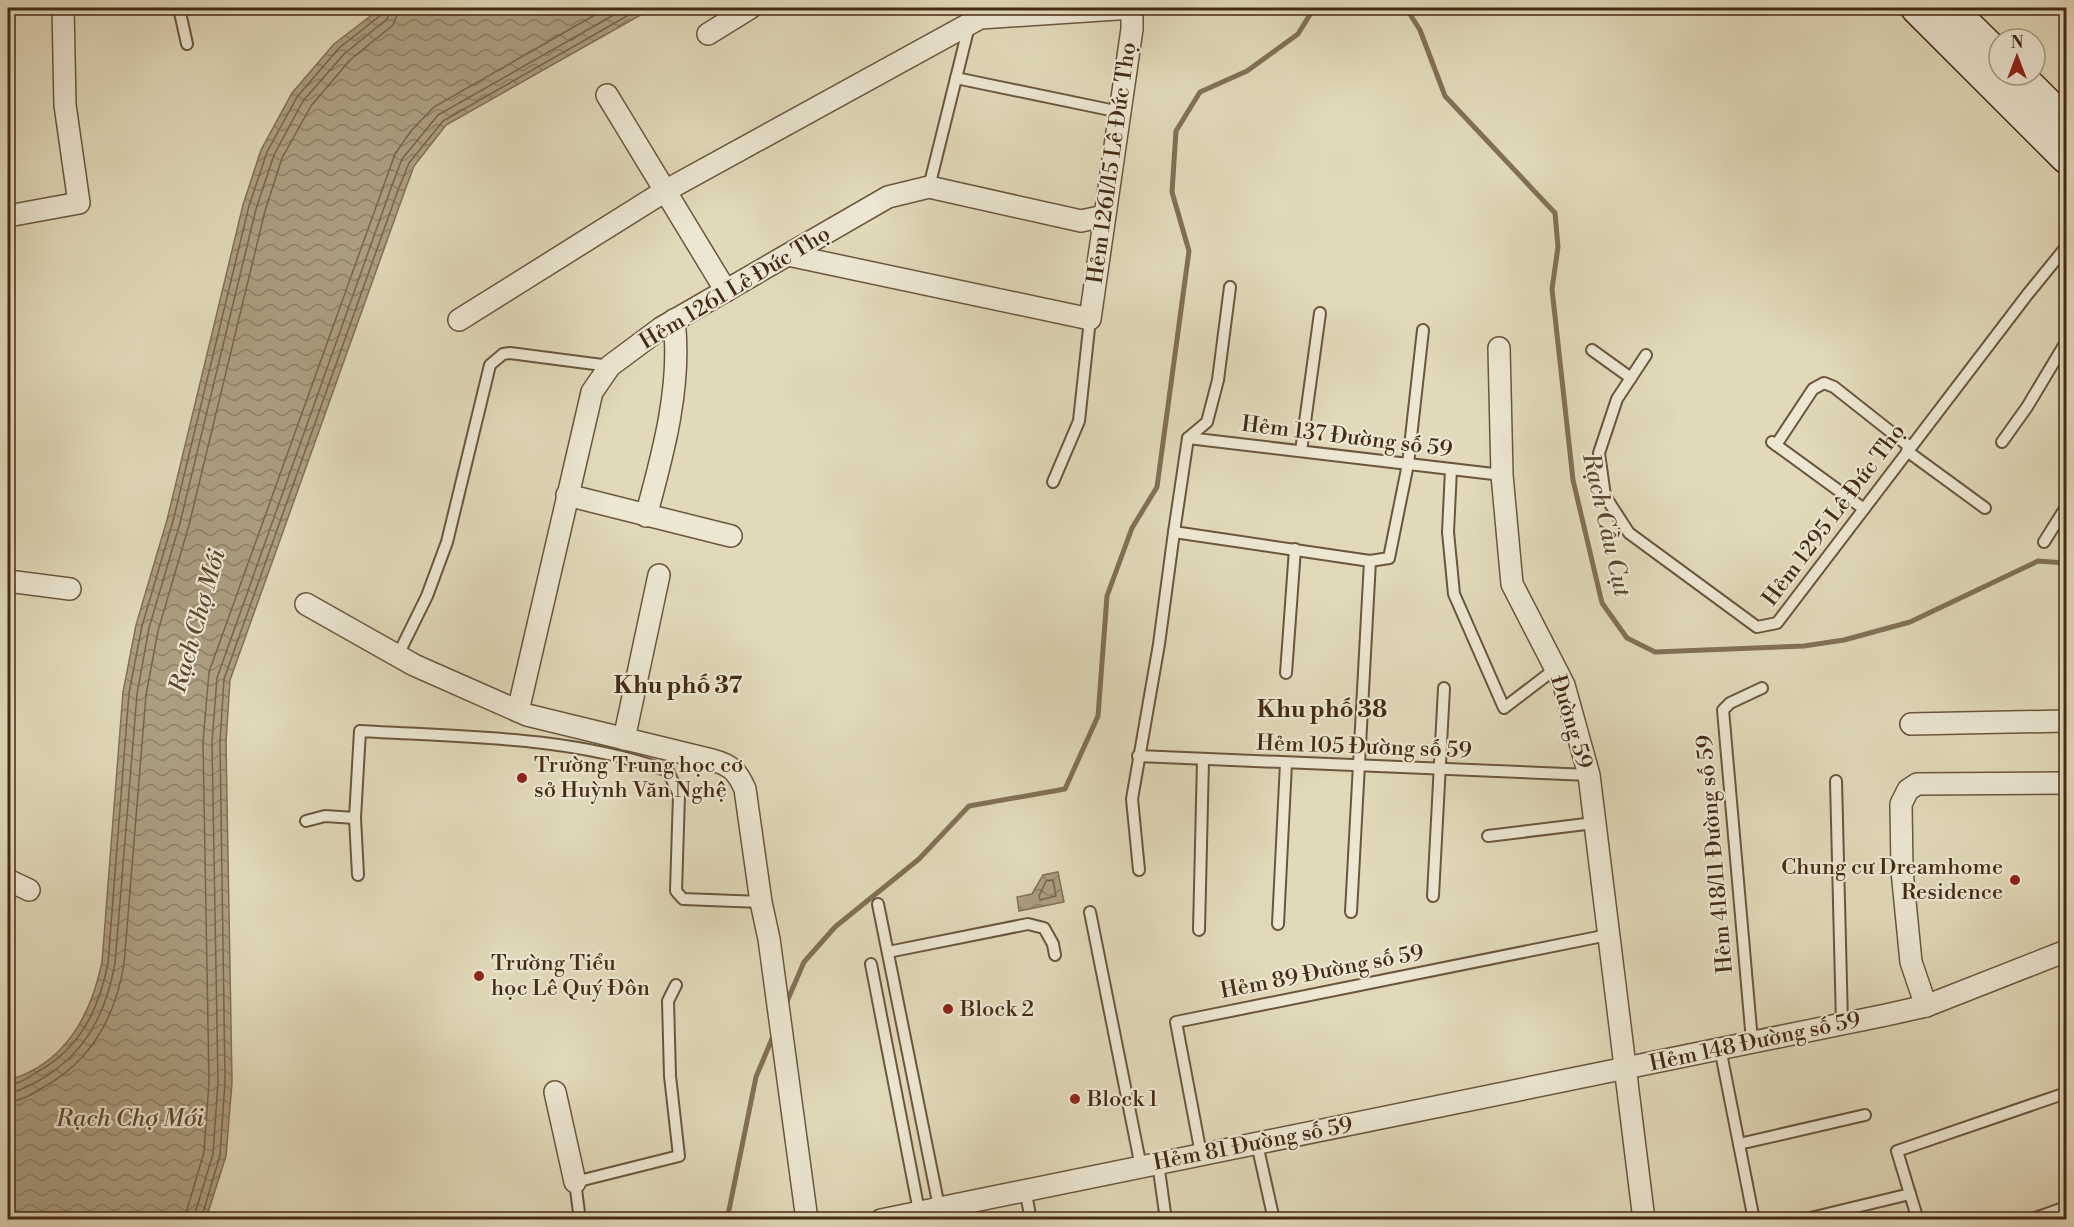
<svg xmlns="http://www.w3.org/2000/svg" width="2074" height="1227" font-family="'Libre Bodoni',serif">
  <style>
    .water { fill: url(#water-waves); stroke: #827055; stroke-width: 1.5 }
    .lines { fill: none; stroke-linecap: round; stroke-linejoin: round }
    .shore { stroke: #78644a; stroke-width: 1.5 }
    .stream { stroke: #827055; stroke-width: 5 }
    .lane-casing { stroke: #6b563d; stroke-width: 14 }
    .street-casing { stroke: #6b563d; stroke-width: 24 }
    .secondary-casing { stroke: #442b14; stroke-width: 33 }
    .lane { stroke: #ece6d2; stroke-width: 10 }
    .street { stroke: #ece6d2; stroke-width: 21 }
    .secondary { stroke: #ece6d2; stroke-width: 30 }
    .poi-dot { fill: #8f2418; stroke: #ece6d2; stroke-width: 2 }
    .labels { text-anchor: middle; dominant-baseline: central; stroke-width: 4.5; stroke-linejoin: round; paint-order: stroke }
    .street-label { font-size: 22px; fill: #442b14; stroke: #ece6d2 }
    .poi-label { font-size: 22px; fill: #442b14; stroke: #ece6d2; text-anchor: start }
    .water-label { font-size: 24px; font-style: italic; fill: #5e482f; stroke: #ece6d2 }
    .neighbourhood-label { font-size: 24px; font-weight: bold; fill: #442b14; stroke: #ece6d2 }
  </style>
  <defs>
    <pattern id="water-waves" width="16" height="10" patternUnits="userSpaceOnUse" patternTransform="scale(1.5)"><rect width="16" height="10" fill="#ac9e81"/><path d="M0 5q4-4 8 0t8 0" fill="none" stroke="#8e8168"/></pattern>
  </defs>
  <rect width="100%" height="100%" fill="#e1d9b9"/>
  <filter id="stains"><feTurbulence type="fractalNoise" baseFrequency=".00333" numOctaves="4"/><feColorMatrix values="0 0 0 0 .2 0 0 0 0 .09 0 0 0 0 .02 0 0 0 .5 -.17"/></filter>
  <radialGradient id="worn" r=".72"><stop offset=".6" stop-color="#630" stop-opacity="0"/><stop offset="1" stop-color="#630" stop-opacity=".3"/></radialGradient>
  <g class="water">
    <path d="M381,8H653L446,125L414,166L404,193L230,680L226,742L232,1082L226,1156L206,1219H8V1080C64,1065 91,1016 102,962L123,692L136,625L167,520L243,205L261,150L292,93L334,44Z"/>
    <path d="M1058,872L1064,902L1019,911L1017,897L1032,894L1043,875Z"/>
  </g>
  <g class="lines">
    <g class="shore">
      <path d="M1053,880L1056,896L1040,900L1039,896L1046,881Z"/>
      <path d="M8,1085C19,1084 28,1078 37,1072C80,1049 99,1009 108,963L129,693L142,626L173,521L249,206L267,152L297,97L339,48L381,15L383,8"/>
      <path d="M8,1093C19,1092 28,1086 38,1081C85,1055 106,1014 115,963L137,694L149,628L180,523L256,209L274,155L303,101L344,54L387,19L391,8"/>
      <path d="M8,1102C21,1101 31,1095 42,1088C91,1062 115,1018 124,964L146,695L158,631L189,525L265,211L282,158L311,106L350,60L393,25L400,8"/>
      <path d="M184,1220L204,1152L209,1082L203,742L209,672L395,154L411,131L434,107L607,8"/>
      <path d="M193,1220L213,1154L218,1082L212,742L217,678L391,188L402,159L438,115L626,8"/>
      <path d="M201,1220L220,1155L225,1082L220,742L224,679L398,190L409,163L443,121L641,8"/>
    </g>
    <g class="stream">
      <path d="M1406,8L1420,30L1445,96L1555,213L1558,247L1552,289L1573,480L1602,603L1627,638L1655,652L1804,646L1844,640L1910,622L2038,561L2066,563"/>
      <path d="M785,1006L804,962L835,927L919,859L969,806L1065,789L1098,716L1107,596L1132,528L1157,487L1189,251L1172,192L1176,131L1200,92L1247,71L1298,34L1314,8"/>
      <path d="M727,1220L756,1077L774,1034"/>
    </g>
    <g class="lane-casing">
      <g id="lane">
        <path d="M179,8L187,44"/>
        <path d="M956,78L1120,112"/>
        <path d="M929,187L969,26"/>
        <path d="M1230,287L1218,380L1207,422L1188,438L1174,532L1370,561L1389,558L1408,464L1423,330"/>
        <path d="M1592,350L1631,378"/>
        <path d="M1646,355L1617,399L1599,453L1605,496L1629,533L1757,627L1777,623L2027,295L2066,247"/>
        <path d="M1188,438L1502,475"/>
        <path d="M1772,442L1864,509"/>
        <path d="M2002,442L2027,407L2066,342"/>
        <path d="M1776,445L1813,389L1824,383L1834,387L1910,447"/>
        <path d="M1301,451L1320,313"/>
        <path d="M1907,451L1985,508"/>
        <path d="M1451,469L1448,532L1454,594L1504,708L1555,669"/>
        <path d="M1053,482L1079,421L1090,319"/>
        <path d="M2044,542L2066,507"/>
        <path d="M397,657L427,596L447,542L490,365L503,354L510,353L610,366"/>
        <path d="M1286,673L1295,549"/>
        <path d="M1138,756L1589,775"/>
        <path d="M1836,781L1842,1023"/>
        <path d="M355,818L358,875"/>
        <path d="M306,821L325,816L355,818L360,731C464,737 570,736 668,771L679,795L676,891L683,899L761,902"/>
        <path d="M1488,836L1594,823"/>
        <path d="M1139,870L1132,799L1159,644L1174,532"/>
        <path d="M1433,896L1444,688"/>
        <path d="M878,904L939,1207"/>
        <path d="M1090,912L1141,1167"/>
        <path d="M1351,912L1370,561"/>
        <path d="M1278,924L1286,763"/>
        <path d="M1199,930L1203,760"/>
        <path d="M888,952L1028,924L1044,928L1053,944L1055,955"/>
        <path d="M871,964L919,1211"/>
        <path d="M1752,1041L1723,710L1730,703L1762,688"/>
        <path d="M1720,1048L1754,1220"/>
        <path d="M1257,1144L1274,1220"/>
        <path d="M1739,1144L1865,1115"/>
        <path d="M1201,1154L1176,1022L1608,935"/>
        <path d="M1158,1163L1166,1220"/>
        <path d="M1025,1189L1031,1220"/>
        <path d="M1910,1194L1918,1220"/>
        <path d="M580,1220L575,1182L679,1156L670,1076L668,1001L676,985"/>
        <path d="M1802,1220L1910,1194L1897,1151L2066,1093"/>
        <path d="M2030,1220L2066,1207"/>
      </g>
    </g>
    <g class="street-casing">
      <g id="street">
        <path d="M708,34L750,8"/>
        <path d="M607,95L726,291"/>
        <path d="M8,216L79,203L65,105L63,8"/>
        <path d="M788,255L1090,319L1132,29V8"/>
        <path d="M459,320L665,191L980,18L1132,8"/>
        <path d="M1499,348L1502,475L1512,584L1564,685L1589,775L1644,1220"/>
        <path d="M567,495L731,536"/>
        <path d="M646,516C663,454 682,385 674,320"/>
        <path d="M8,581L70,589"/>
        <path d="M306,604L414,665L527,715L712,760C731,765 737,771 745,789L761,902L769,939L807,1220"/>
        <path d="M518,711L592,392L610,366L661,328L888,197L929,187L1081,221L1104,216"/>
        <path d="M1911,724L2066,721"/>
        <path d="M624,739L659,575"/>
        <path d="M8,880L29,890"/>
        <path d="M1926,1006L1911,962L1902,871L1901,804L1908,790L1917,784L2066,783"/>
        <path d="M555,1092L575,1182"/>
        <path d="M881,1220L1886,1015L1926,1006L2066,951"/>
      </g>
    </g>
    <g class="secondary-casing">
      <g id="secondary">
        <path d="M1916,8L2066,158"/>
        <path d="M1950,8L1999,56"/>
        <path d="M2019,75L2066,122"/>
      </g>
    </g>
    <use href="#lane" class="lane"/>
    <use href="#street" class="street"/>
    <use href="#secondary" class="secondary"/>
  </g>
  <g class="poi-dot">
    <circle cx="522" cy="778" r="6"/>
    <circle cx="2015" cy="880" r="6"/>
    <circle cx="479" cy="976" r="6"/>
    <circle cx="948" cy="1009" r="6"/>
    <circle cx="1075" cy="1099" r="6"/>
  </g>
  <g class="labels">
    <g class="street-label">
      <text transform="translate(1112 163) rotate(-82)">Hẻm 1261/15 Lê Đức Thọ</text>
      <text transform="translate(735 288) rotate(-31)">Hẻm 1261 Lê Đức Thọ</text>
      <text transform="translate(1347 437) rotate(7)">Hẻm 137 Đường số 59</text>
      <text transform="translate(1834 515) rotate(-53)">Hẻm 1295 Lê Đức Thọ</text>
      <text transform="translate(1571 722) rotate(73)">Đường 59</text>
      <text transform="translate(1364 747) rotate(2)">Hẻm 105 Đường số 59</text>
      <text transform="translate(1715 854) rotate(-95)">Hẻm 418/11 Đường số 59</text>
      <text transform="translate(1322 972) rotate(-11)">Hẻm 89 Đường số 59</text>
      <text transform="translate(1755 1042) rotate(-12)">Hẻm 148 Đường số 59</text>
      <text transform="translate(1253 1144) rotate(-11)">Hẻm 81 Đường số 59</text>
    </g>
    <g class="poi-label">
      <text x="534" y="765">Trường Trung học cơ<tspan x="534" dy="25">sở Huỳnh Văn Nghệ</tspan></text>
      <text x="2003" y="867" text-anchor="end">Chung cư Dreamhome<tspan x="2003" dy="25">Residence</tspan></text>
      <text x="491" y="963">Trường Tiểu<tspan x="491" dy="25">học Lê Quý Đôn</tspan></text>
      <text x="960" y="1009">Block 2</text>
      <text x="1087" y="1099">Block 1</text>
    </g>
    <g class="water-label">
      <text transform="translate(1606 525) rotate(77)">Rạch Cầu Cụt</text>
      <text transform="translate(198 621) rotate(-74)">Rạch Chợ Mới</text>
      <text x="130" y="1119">Rạch Chợ Mới</text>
    </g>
    <g class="neighbourhood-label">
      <text x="678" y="686">Khu phố 37</text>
      <text x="1322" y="710">Khu phố 38</text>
    </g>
  </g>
  <rect width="2074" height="1227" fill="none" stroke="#e1d9b9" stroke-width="30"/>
  <rect x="9" y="9" width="2056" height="1209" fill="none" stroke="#442b14" stroke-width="3"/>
  <rect x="15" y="15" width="2044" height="1197" fill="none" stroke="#442b14" stroke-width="1.5"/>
  <g transform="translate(2017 57)"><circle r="28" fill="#ece6d2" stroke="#a99b86" stroke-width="1.5"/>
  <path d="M0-4.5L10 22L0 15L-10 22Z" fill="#8f2418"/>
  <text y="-9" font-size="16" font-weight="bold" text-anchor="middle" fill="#442b14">N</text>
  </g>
  <rect width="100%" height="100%" filter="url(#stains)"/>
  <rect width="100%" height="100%" fill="url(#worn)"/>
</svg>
